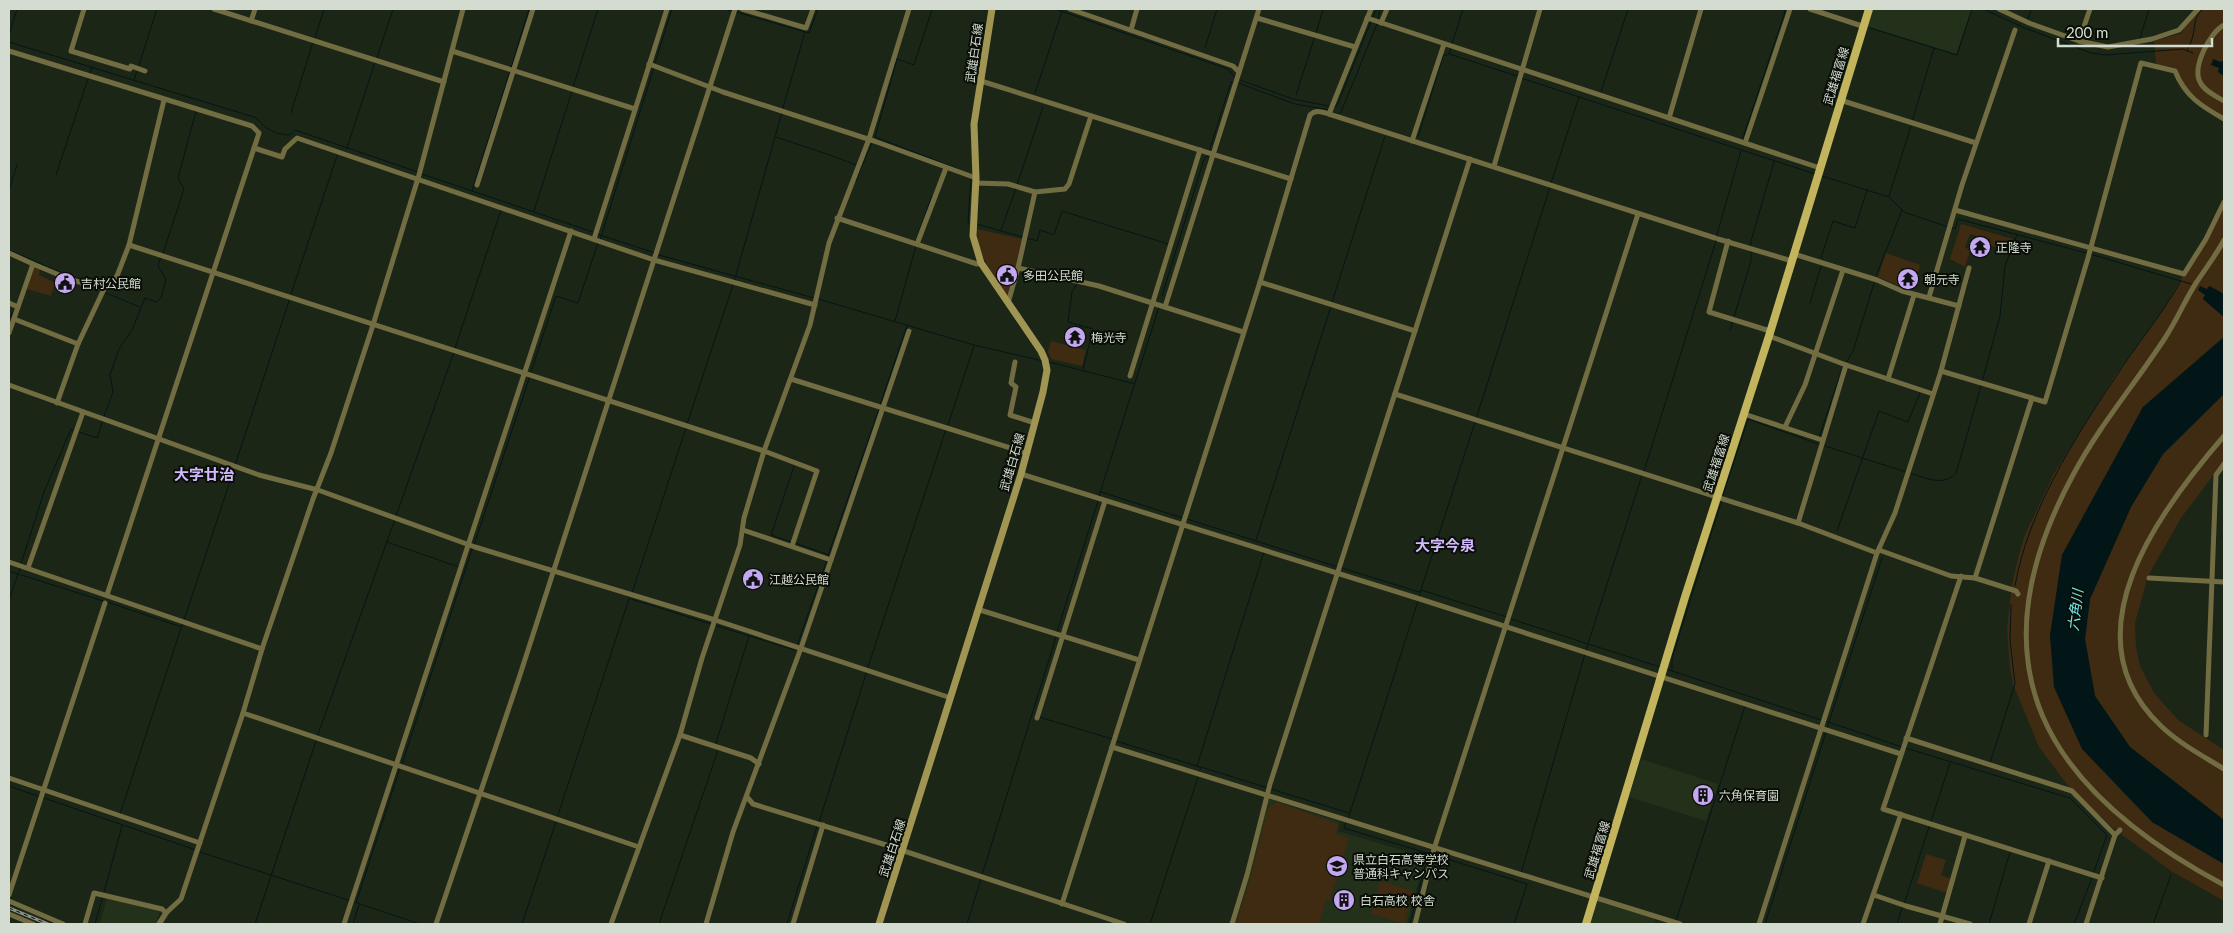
<svg xmlns="http://www.w3.org/2000/svg" width="2233" height="933" font-family="Lato,'Noto Sans JP',sans-serif">
  <style>
    .built { fill: #23301a }
    .green { fill: #3f2a12 }
    .water { fill: #021617 }
    .lines { fill: none; stroke-linecap: round; stroke-linejoin: round }
    .stream { stroke: #021617; stroke-width: 1 }
    .minor { stroke: #726c43; stroke-width: 5 }
    .tertiary { stroke: #726c43; stroke-width: 5.5 }
    .secondary { stroke: #a09552; stroke-width: 7 }
    .primary { stroke: #c3b55d; stroke-width: 8 }
    .rail-casing { stroke: #889083; stroke-width: 3 }
    .rail { stroke: #090e07; stroke-width: 1; stroke-dasharray: 4; stroke-linecap: butt }
    .labels { text-anchor: middle; dominant-baseline: central; stroke-width: 4; stroke-linejoin: round; paint-order: stroke }
    .street-label { font-size: 12px; fill: #d4dbd0; stroke: #090e07 }
    .poi-label { font-size: 12px; fill: #d4dbd0; stroke: #090e07; text-anchor: start }
    .water-label { font-size: 14px; font-style: italic; fill: #78e5ec; stroke: #090e07 }
    .quarter-label { font-size: 15px; font-weight: bold; fill: #d3b9fe; stroke: #090e07 }
  </style>
  <rect width="100%" height="100%" fill="#1c2616"/>
  <g class="built">
    <path d="M1873,9H1970L1971,11L1956,54L1867,26Z"/>
    <path d="M1641,759L1718,784L1706,821L1629,797Z"/>
    <path d="M1270,799L1340,822L1338,831L1425,857L1407,924H1234L1268,800Z"/>
    <path d="M107,897L160,910L156,924H100Z"/>
    <path d="M1597,900L1655,918L1654,924H1589Z"/>
  </g>
  <g class="green">
    <path d="M2201,9H2224V60H2223L2218,72L2224,76V116C2198,104 2189,94 2175,68L2156,64L2154,41L2182,33L2185,25Z"/>
    <path d="M2224,205V294L2210,286L2203,299L2224,317V337L2143,407L2062,555L2050,636L2152,822L2224,864V901L2171,871L2113,828L2069,787L2039,747L2013,684L2010,668L2007,628L2012,584L2019,555L2024,537L2053,475L2114,377L2164,308Z"/>
    <path d="M1961,224L2013,239L2009,251L1989,245L1991,239L1970,234L1965,247L1970,251L1965,267L1950,259Z"/>
    <path d="M977,229L1022,239L1011,296H1007C993,273 978,258 977,229Z"/>
    <path d="M1886,253L1920,265L1918,272L1901,268L1898,277L1901,280H1907L1905,288L1878,277Z"/>
    <path d="M35,266L40,269L39,275L55,283L51,296L27,289Z"/>
    <path d="M1051,341L1086,350L1082,366L1051,359L1048,352Z"/>
    <path d="M2224,394V461L2181,518L2148,576L2135,623L2136,647L2140,666L2154,693L2178,720L2224,750V820L2130,747L2095,696L2085,639L2090,599L2131,507L2163,454Z"/>
    <path d="M1277,802L1338,824L1336,834L1349,838L1330,901L1326,900L1319,924H1236L1251,875L1268,808Z"/>
    <path d="M1926,854L1946,860L1941,875L1952,879L1947,893L1917,883Z"/>
    <path d="M1380,881L1414,891L1404,924L1371,914Z"/>
  </g>
  <g class="water">
    <path d="M2213,59L2221,62L2224,60V76L2218,72L2219,68L2211,65Z"/>
    <path d="M2200,286L2207,289L2209,286L2224,294V317L2203,299L2205,295L2198,290Z"/>
    <path d="M2224,337V394L2163,454L2131,507L2090,599L2085,639L2095,696L2130,747L2224,820V864L2152,822L2082,749L2054,687L2050,636L2062,555L2143,407Z"/>
  </g>
  <g class="lines">
    <g class="stream">
      <path d="M723,9L732,11"/>
      <path d="M1055,9L1228,69L1236,79"/>
      <path d="M1983,9L2025,28L2091,53L2105,55L2183,49L2193,53"/>
      <path d="M736,12L809,33L818,9"/>
      <path d="M1373,17L1377,9"/>
      <path d="M1378,20L1380,9"/>
      <path d="M2028,20L2031,9"/>
      <path d="M1870,28L1957,55L1972,9"/>
      <path d="M1316,33L1323,9"/>
      <path d="M9,35L17,9"/>
      <path d="M315,38L324,9"/>
      <path d="M2140,38L2149,9"/>
      <path d="M9,42L257,118C265,129 276,135 290,135L295,130L418,172"/>
      <path d="M1452,44L1463,9"/>
      <path d="M1205,48L1217,9"/>
      <path d="M1451,48L1449,54L1517,76"/>
      <path d="M2187,51C2188,47 2191,43 2192,39C2196,28 2192,18 2203,9"/>
      <path d="M377,58L393,9"/>
      <path d="M655,63L672,9"/>
      <path d="M138,68L157,9"/>
      <path d="M511,68L529,9"/>
      <path d="M89,75L92,67"/>
      <path d="M1521,78L1579,97L1551,183"/>
      <path d="M134,80L137,71"/>
      <path d="M1240,80L1293,99L1329,106"/>
      <path d="M1238,83L1295,104L1330,110"/>
      <path d="M573,87L598,9"/>
      <path d="M1601,92L1628,9"/>
      <path d="M1035,93L1062,11"/>
      <path d="M1296,95L1315,36"/>
      <path d="M1579,97L1815,174"/>
      <path d="M1333,107L1337,106L1371,21"/>
      <path d="M783,108L805,32"/>
      <path d="M1333,112L1337,114L1341,112L1377,24"/>
      <path d="M291,113L313,42"/>
      <path d="M1912,122L1934,48"/>
      <path d="M776,137L830,155L856,165"/>
      <path d="M875,137L971,174"/>
      <path d="M875,137L897,59L914,65L932,9"/>
      <path d="M1418,137L1443,56L1449,54"/>
      <path d="M1742,141L1785,12L1784,9"/>
      <path d="M347,148L375,62"/>
      <path d="M1209,152L1231,82H1234"/>
      <path d="M860,167L861,168L872,143"/>
      <path d="M422,174L593,232"/>
      <path d="M56,175L88,79"/>
      <path d="M1822,176L1889,197L1904,212L1948,227"/>
      <path d="M856,181L861,168"/>
      <path d="M1017,185L1043,107"/>
      <path d="M9,190L17,165"/>
      <path d="M472,191L510,71"/>
      <path d="M1889,196L1911,126"/>
      <path d="M534,211L572,91"/>
      <path d="M970,223L968,222L971,178"/>
      <path d="M976,224L1023,237"/>
      <path d="M1952,228L1955,229L1958,219L2086,253"/>
      <path d="M1001,230L1016,188"/>
      <path d="M597,234L655,253"/>
      <path d="M1027,238L1037,241L1040,230L1054,235L1062,211L1168,244"/>
      <path d="M600,240L654,67"/>
      <path d="M915,242L932,196"/>
      <path d="M1751,247V241L1774,162"/>
      <path d="M9,250L69,276L102,285"/>
      <path d="M163,253L184,189L178,178L196,111"/>
      <path d="M2090,254L2191,284"/>
      <path d="M659,255L814,298"/>
      <path d="M1821,258L1833,221L1855,228L1867,190"/>
      <path d="M1876,276L1902,210"/>
      <path d="M734,282L782,112"/>
      <path d="M1077,284L1072,292L1068,322L1093,329L1083,369"/>
      <path d="M106,293L140,307"/>
      <path d="M291,294L338,153"/>
      <path d="M1162,296L1204,159L1208,156"/>
      <path d="M818,299L974,345L1043,361"/>
      <path d="M1332,302L1385,136"/>
      <path d="M1810,303L1821,266"/>
      <path d="M1734,317L1751,261V251"/>
      <path d="M895,321L916,246"/>
      <path d="M9,322L12,312"/>
      <path d="M1730,330L1733,321"/>
      <path d="M455,348L501,210"/>
      <path d="M1049,362L1135,384"/>
      <path d="M1846,363L1853,351L1875,280"/>
      <path d="M531,372L556,296L578,303L598,243"/>
      <path d="M1982,382L2000,316L2005,266L2017,235"/>
      <path d="M880,405L907,326"/>
      <path d="M104,416L113,392L110,375L119,349L132,330L145,298L156,302L161,298L166,279L158,266L161,256"/>
      <path d="M1476,419L1550,187"/>
      <path d="M1475,422L1421,590L1507,617"/>
      <path d="M687,424L733,285"/>
      <path d="M948,425L974,346"/>
      <path d="M79,432L97,438L103,420"/>
      <path d="M1819,438L1843,366"/>
      <path d="M1825,446L1906,472"/>
      <path d="M235,465L290,298"/>
      <path d="M1644,471L1716,241L1717,234L1741,151"/>
      <path d="M1910,473C1926,478 1943,487 1956,473L1981,386"/>
      <path d="M1101,492L1183,518"/>
      <path d="M1099,496L1159,307"/>
      <path d="M1722,498L1748,419L1821,445"/>
      <path d="M396,516L454,352"/>
      <path d="M1187,519L1338,567"/>
      <path d="M1837,531L1879,411L1908,422L1920,393"/>
      <path d="M1256,540L1331,306"/>
      <path d="M387,542L459,567"/>
      <path d="M791,542L771,535L794,466"/>
      <path d="M795,543L829,555"/>
      <path d="M474,545L530,376"/>
      <path d="M828,556L879,409"/>
      <path d="M21,564L44,492L71,429L75,431"/>
      <path d="M1342,568L1419,592L1421,590L1419,597"/>
      <path d="M9,571L103,601"/>
      <path d="M2015,586C2028,511 2073,441 2115,378C2136,345 2162,315 2181,281"/>
      <path d="M632,593L686,428"/>
      <path d="M631,599L711,624"/>
      <path d="M9,600L20,568"/>
      <path d="M107,602L182,627L183,623"/>
      <path d="M1511,619L1660,667"/>
      <path d="M184,620L234,469"/>
      <path d="M714,625L795,650"/>
      <path d="M1057,632L1098,501"/>
      <path d="M797,646L827,560"/>
      <path d="M1586,650L1642,475"/>
      <path d="M868,667L946,429"/>
      <path d="M1666,669L1821,720"/>
      <path d="M1672,670V658L1721,502"/>
      <path d="M1039,717L1112,739"/>
      <path d="M1825,721L1902,747"/>
      <path d="M1827,728L1882,558"/>
      <path d="M317,737L395,519"/>
      <path d="M1116,741L1200,767"/>
      <path d="M719,746L716,743L749,636"/>
      <path d="M1905,748L2070,798L2107,835L2093,874"/>
      <path d="M1990,763L2015,684L2010,640L2011,605"/>
      <path d="M402,764L472,549"/>
      <path d="M1197,766L1264,552"/>
      <path d="M1199,773L1201,767L1268,788"/>
      <path d="M9,786L40,797"/>
      <path d="M1271,789L1349,813"/>
      <path d="M44,798L196,850"/>
      <path d="M120,814L181,628"/>
      <path d="M557,818L630,596"/>
      <path d="M1348,819L1418,601"/>
      <path d="M1931,821L1950,763"/>
      <path d="M819,822L867,671"/>
      <path d="M1346,822L1344,828L1430,854"/>
      <path d="M200,852L351,901"/>
      <path d="M1434,855L1527,884L1514,924"/>
      <path d="M1521,873L1585,654"/>
      <path d="M982,875L1056,637"/>
      <path d="M104,892L122,826"/>
      <path d="M356,903L400,768"/>
      <path d="M357,903L420,924"/>
      <path d="M1904,904L1930,824"/>
      <path d="M1676,921L1745,706"/>
      <path d="M95,924L103,896"/>
      <path d="M255,924L316,741"/>
      <path d="M353,924L359,905"/>
      <path d="M522,924L556,822"/>
      <path d="M659,924L718,750"/>
      <path d="M787,924L817,826"/>
      <path d="M967,924L981,879"/>
      <path d="M1150,924L1198,777"/>
      <path d="M1410,924L1428,855"/>
      <path d="M1765,924L1826,732"/>
      <path d="M1897,924L1902,908"/>
      <path d="M1989,924L2010,852"/>
      <path d="M2074,924L2092,878"/>
      <path d="M2153,924L2171,875"/>
    </g>
    <g class="minor">
      <path d="M84,9L71,51L130,69L131,66L145,71"/>
      <path d="M214,9L444,82"/>
      <path d="M742,9L806,28L813,9"/>
      <path d="M1070,9L1233,66L1239,72"/>
      <path d="M1810,9L1862,26"/>
      <path d="M1999,9L2029,23L2079,41L2108,47L2152,39L2179,30L2198,9"/>
      <path d="M1257,18L1355,47"/>
      <path d="M1367,18L1820,168"/>
      <path d="M251,21L255,9"/>
      <path d="M1381,23L1387,9"/>
      <path d="M2224,25C2210,32 2192,67 2200,82C2204,91 2216,96 2224,101"/>
      <path d="M1131,30L1137,9"/>
      <path d="M2079,41L2090,9"/>
      <path d="M9,51L252,126L259,133L107,595"/>
      <path d="M452,51L635,109"/>
      <path d="M649,64L723,92L874,141L976,178"/>
      <path d="M981,81L1291,179"/>
      <path d="M1840,100L1976,143"/>
      <path d="M1329,114L1371,9"/>
      <path d="M1669,118L1701,9"/>
      <path d="M1412,141L1444,44"/>
      <path d="M1745,143L1790,9"/>
      <path d="M254,148L282,157L285,149L297,138L654,260L815,305"/>
      <path d="M1494,166L1540,9"/>
      <path d="M975,183L1008,184L1035,192L1065,189L1069,184L1091,116"/>
      <path d="M477,185L533,9"/>
      <path d="M1955,210L2184,274L2206,239L2224,202"/>
      <path d="M837,218L977,264L981,263"/>
      <path d="M594,239L667,9"/>
      <path d="M1718,239L1792,261"/>
      <path d="M2224,240C2216,255 2206,268 2196,283C2185,300 2177,320 2165,338C2135,384 2099,426 2073,475C1969,667 2046,790 2224,885"/>
      <path d="M1728,241L1709,312L1770,331"/>
      <path d="M917,244L946,168"/>
      <path d="M129,245L764,451L817,471L792,546"/>
      <path d="M9,253L33,264"/>
      <path d="M1794,254L1877,280L1902,291L1959,306"/>
      <path d="M1018,268L1099,286L1243,332"/>
      <path d="M1260,282L1415,331"/>
      <path d="M1929,297L1962,185L2015,30"/>
      <path d="M9,303L18,307L9,333"/>
      <path d="M1008,303L1018,268L1035,192"/>
      <path d="M18,307L33,264L69,279L104,289"/>
      <path d="M1165,307L1259,9"/>
      <path d="M14,319L78,344"/>
      <path d="M1769,336L1846,365L1933,394"/>
      <path d="M1015,362L1011,383L1016,387L1010,415L1035,423"/>
      <path d="M1941,371L2045,402L2088,258L2141,63L2175,71C2185,96 2201,106 2224,119"/>
      <path d="M1130,376L1200,150"/>
      <path d="M791,379L1026,453"/>
      <path d="M1888,379L1914,295"/>
      <path d="M9,385L259,475L318,490L475,547L715,620L951,698"/>
      <path d="M1395,394L1798,523L1877,553"/>
      <path d="M57,403L78,344L104,289L117,276L129,245L164,100"/>
      <path d="M1744,414L1822,440"/>
      <path d="M1785,427L1805,385L1843,270"/>
      <path d="M2224,436C2158,512 2066,636 2161,726C2180,744 2203,756 2224,769"/>
      <path d="M1021,474L1423,600L1901,754"/>
      <path d="M1798,523L1846,365"/>
      <path d="M743,530L831,560"/>
      <path d="M1879,550L1951,576L1975,578L2016,591L2018,594"/>
      <path d="M9,562L262,649"/>
      <path d="M28,568L83,412"/>
      <path d="M1961,576L1883,809L2102,878"/>
      <path d="M1975,578L2032,398"/>
      <path d="M2149,578L2224,582"/>
      <path d="M980,610L1139,660"/>
      <path d="M243,713L639,847"/>
      <path d="M1037,718L1105,501"/>
      <path d="M680,735L751,758L759,764"/>
      <path d="M2206,735L2216,475L2224,464"/>
      <path d="M1906,738L2072,791L2115,835"/>
      <path d="M1112,747L1680,924"/>
      <path d="M9,778L200,843"/>
      <path d="M747,797L753,804L883,844L1124,924"/>
      <path d="M9,895L105,603"/>
      <path d="M1874,895L1906,906L1970,924"/>
      <path d="M9,901L63,924"/>
      <path d="M1062,904L1260,282L1310,115C1316,109 1322,112 1329,114L1715,238"/>
      <path d="M9,914L33,924"/>
      <path d="M85,924L94,893L162,909L166,913L181,899L243,713L262,649L313,499L331,453L373,325L419,175L463,9"/>
      <path d="M344,924L571,231"/>
      <path d="M436,924L519,678L735,9"/>
      <path d="M611,924L680,735L702,658L740,545L744,518L764,451L810,325L829,243L869,139L909,9"/>
      <path d="M706,924L733,832L801,648L909,331"/>
      <path d="M793,924L823,825"/>
      <path d="M1232,924L1247,875L1270,784L1470,159"/>
      <path d="M1415,924L1434,849L1638,214"/>
      <path d="M1759,924L1877,553L1895,513L1941,371L1969,268"/>
      <path d="M1863,924L1901,814"/>
      <path d="M1940,924L1965,836"/>
      <path d="M2029,924L2049,861"/>
      <path d="M2086,924L2115,835L2120,830"/>
    </g>
    <path class="tertiary" d="M159,924L166,913"/>
    <path class="secondary" d="M879,924L1021,474L1043,392L1047,370L1045,360L1041,351L981,263L973,236L976,178L974,124L992,9"/>
    <path class="primary" d="M1586,924L1685,597L1769,336L1869,9"/>
    <g class="rail-casing">
      <path id="rail" d="M9,908L48,924"/>
    </g>
    <use href="#rail" class="rail"/>
  </g>
  <defs>
    <g id="temple-disc" transform="scale(1.125)"><circle r="9.5" fill="#c4a7f1" stroke="#090e07"/><path d="M0-6L5-2H3V0L6.5 2.5H4V6H1.5V3h-3V6H-4V2.5H-6.5L-3 0V-2H-5Z" fill="#111"/></g>
    <g id="civic-disc" transform="scale(1.125)"><circle r="9.5" fill="#c4a7f1" stroke="#090e07"/><path d="M-.6-6.5H3V-4.5H.6V-3L4-1V1h2V6H-6V1h2V-1L-.6-3ZM-1.2 2.5V6h2.4V2.5Z" fill="#111"/></g>
    <g id="building-disc" transform="scale(1.125)"><circle r="9.5" fill="#c4a7f1" stroke="#090e07"/><path d="M-4-6H4V6H1V3H-1V6H-4ZM-2.5-4.3h1.7v1.8h-1.7ZM.8-4.3h1.7v1.8H.8ZM-2.5-1h1.7V.8h-1.7ZM.8-1h1.7V.8H.8Z" fill="#111"/></g>
    <g id="school-disc" transform="scale(1.125)"><circle r="9.5" fill="#c4a7f1" stroke="#090e07"/><path d="M0-5L7-2L0 1L-7-2ZM-4 1L0 2.5L4 1V4Q0 6-4 4Z" fill="#111"/></g>
  </defs>
  <g fill-rule="evenodd">
    <use href="#temple-disc" x="1980" y="247"/>
    <use href="#civic-disc" x="1007" y="275"/>
    <use href="#temple-disc" x="1908" y="279"/>
    <use href="#civic-disc" x="65" y="283"/>
    <use href="#temple-disc" x="1075" y="337"/>
    <use href="#civic-disc" x="753" y="579"/>
    <use href="#building-disc" x="1703" y="795"/>
    <use href="#school-disc" x="1337" y="866"/>
    <use href="#building-disc" x="1344" y="900"/>
  </g>
  <g class="labels">
    <g class="street-label">
      <text transform="translate(974 53) rotate(-82)">武雄白石線</text>
      <text transform="translate(1836 76) rotate(-73)">武雄福富線</text>
      <text transform="translate(1012 462) rotate(-74)">武雄白石線</text>
      <text transform="translate(1716 463) rotate(-72)">武雄福富線</text>
      <text transform="translate(892 848) rotate(-72)">武雄白石線</text>
      <text transform="translate(1597 850) rotate(-73)">武雄福富線</text>
    </g>
    <g class="poi-label">
      <text x="1996" y="247">正隆寺</text>
      <text x="1023" y="275">多田公民館</text>
      <text x="1924" y="279">朝元寺</text>
      <text x="81" y="283">吉村公民館</text>
      <text x="1091" y="337">梅光寺</text>
      <text x="769" y="579">江越公民館</text>
      <text x="1719" y="795">六角保育園</text>
      <text x="1353" y="859">県立白石高等学校<tspan x="1353" dy="14">普通科キャンパス</tspan></text>
      <text x="1360" y="900">白石高校 校舎</text>
    </g>
    <g class="water-label">
      <text transform="translate(2075 610) rotate(-83)">六角川</text>
    </g>
    <g class="quarter-label">
      <text x="204" y="474">大字廿治</text>
      <text x="1445" y="545">大字今泉</text>
    </g>
  </g>
  <rect width="2233" height="933" fill="none" stroke="#d4dbd0" stroke-width="20"/>
  <path d="M2058 38v8h154v-8" fill="none" stroke="#d4dbd0" stroke-width="2.5"/>
  <text x="2066" y="38" font-size="15" fill="#d4dbd0" stroke="#090e07" stroke-width="4" paint-order="stroke">200 m</text>
</svg>
